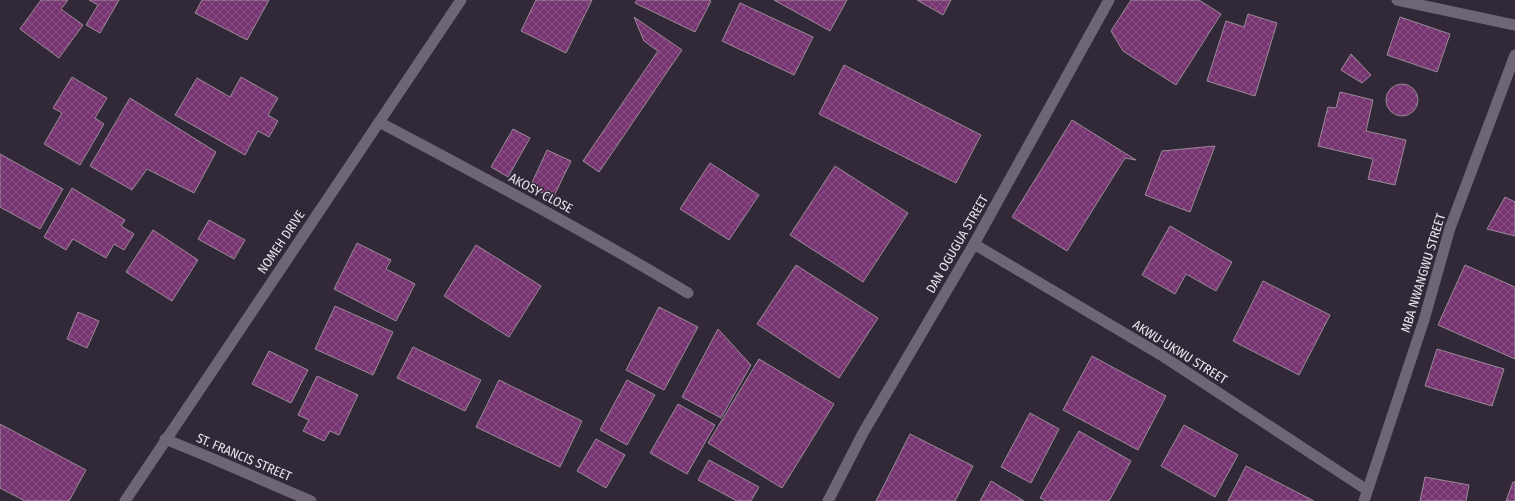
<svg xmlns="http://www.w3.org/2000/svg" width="1515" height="501" font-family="'Fira Sans Condensed',sans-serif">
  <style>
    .building { fill: url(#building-cross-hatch); stroke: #9b8a98 }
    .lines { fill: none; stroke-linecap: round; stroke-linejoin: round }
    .minor { stroke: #6e6575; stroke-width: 11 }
    .secondary { stroke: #6e6575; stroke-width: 11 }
    .labels { text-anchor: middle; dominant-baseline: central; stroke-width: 3; stroke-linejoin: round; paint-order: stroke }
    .street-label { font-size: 13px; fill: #eae4ee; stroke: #312938 }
  </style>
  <defs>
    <pattern id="building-cross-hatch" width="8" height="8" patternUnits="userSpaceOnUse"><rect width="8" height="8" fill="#763570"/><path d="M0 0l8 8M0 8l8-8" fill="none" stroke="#8a5285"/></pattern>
  </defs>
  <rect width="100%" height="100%" fill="#312938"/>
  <g class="building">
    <path d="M41,0H68L61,9L83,25L59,58L20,29Z"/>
    <path d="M89,0H119L100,33L86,25L98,5Z"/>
    <path d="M202,0H269L247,40L195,13Z"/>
    <path d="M536,0H592L566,53L521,31Z"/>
    <path d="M637,0H708L711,1L695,32L635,3Z"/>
    <path d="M774,0H847L830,31Z"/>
    <path d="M917,0H951L943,15Z"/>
    <path d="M1131,0H1199L1221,14L1176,85L1123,51L1111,31Z"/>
    <path d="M740,3L813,37L794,75L722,41Z"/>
    <path d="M1248,14L1277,23L1255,96L1207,81L1226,21L1244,27Z"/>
    <path d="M634,17L682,50L599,172L583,161L658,51L644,41Z"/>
    <path d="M1400,17L1450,34L1437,72L1387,55Z"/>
    <path d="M1351,54L1371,75L1362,83L1341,70Z"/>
    <path d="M844,65L981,135L956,183L819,114Z"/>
    <path d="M72,77L107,98L95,118L104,124L80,165L44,144L62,113L53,108Z"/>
    <path d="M241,77L278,98L268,115L278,121L269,137L258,131L245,155L175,115L197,78L230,97Z"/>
    <circle cx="1402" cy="100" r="16"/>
    <path d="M1340,92L1373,100L1366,131L1406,140L1395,185L1368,179L1373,159L1318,146L1328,107L1336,108Z"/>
    <path d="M130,98L216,152L194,193L147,169L132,190L90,166Z"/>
    <path d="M1072,120L1136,160L1125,158L1067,251L1012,217Z"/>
    <path d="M513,129L530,138L508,177L491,167Z"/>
    <path d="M1215,146L1190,212L1145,195L1162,151Z"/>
    <path d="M547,150L571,161L553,198L530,187Z"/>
    <path d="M0,154L63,189L40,229L0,207Z"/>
    <path d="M710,163L759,195L729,240L680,209Z"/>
    <path d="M835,166L908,213L863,282L790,235Z"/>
    <path d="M72,188L125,220L121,226L134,234L124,250L114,244L106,258L73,239L66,250L44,237Z"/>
    <path d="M1505,197L1515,202V236L1487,229Z"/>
    <path d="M209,220L245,240L234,259L198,239Z"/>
    <path d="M1170,226L1232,262L1216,291L1186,274L1175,294L1142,275Z"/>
    <path d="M153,230L198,260L172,301L126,272Z"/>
    <path d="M357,243L391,260L386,269L415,284L396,321L334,289Z"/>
    <path d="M476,245L541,286L509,337L444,296Z"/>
    <path d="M796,265L878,318L839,378L757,324Z"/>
    <path d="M1465,265L1515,287V359L1438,325Z"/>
    <path d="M1263,281L1330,315L1299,375L1233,341Z"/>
    <path d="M335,306L393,332L373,375L315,349Z"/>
    <path d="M659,307L698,327L664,390L626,370Z"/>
    <path d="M78,312L99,321L87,348L67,339Z"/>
    <path d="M718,329L751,365L721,418L682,397Z"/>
    <path d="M413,347L481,380L465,411L397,378Z"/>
    <path d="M1437,349L1504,369L1492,406L1425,386Z"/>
    <path d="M269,351L308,370L291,403L252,384Z"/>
    <path d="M1092,356L1166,396L1138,450L1063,410Z"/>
    <path d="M759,359L834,404L782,488L708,443Z"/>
    <path d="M317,376L358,395L339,435L330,431L324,441L303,431L309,420L298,415Z"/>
    <path d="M499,380L582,421L560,467L476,427Z"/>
    <path d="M627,380L655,395L627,445L600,430Z"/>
    <path d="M678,404L715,425L687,474L650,453Z"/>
    <path d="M1030,413L1059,429L1031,483L1001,467Z"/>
    <path d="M0,424L86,470L69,501H25L0,488Z"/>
    <path d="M1184,425L1238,455L1215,497L1161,466Z"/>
    <path d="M1079,431L1131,461L1109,501H1046L1040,498Z"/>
    <path d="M910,434L973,466L955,501H876Z"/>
    <path d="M596,439L625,455L606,488L577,471Z"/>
    <path d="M709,460L759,487L751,501H737L698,480Z"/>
    <path d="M1246,466L1314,501H1228Z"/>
    <path d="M1425,477L1469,485L1466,501H1420Z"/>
    <path d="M991,481L1024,501H980Z"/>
    <path d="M1513,482H1515V501H1506Z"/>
  </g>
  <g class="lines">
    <g class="minor">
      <path d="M379,122C482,177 587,232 688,293"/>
      <path d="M974,244L1161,355L1367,490"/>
      <path d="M165,439L209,457L311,501"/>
      <path d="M828,501L863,433L974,244L1109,0"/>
      <path d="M1364,501L1424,320L1450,228L1515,55"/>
    </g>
    <g class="secondary">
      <path d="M1397,0L1515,25"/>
      <path d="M125,501L461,0"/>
    </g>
  </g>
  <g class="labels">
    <g class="street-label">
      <text transform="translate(541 193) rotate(28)">AKOSY CLOSE</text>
      <text transform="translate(281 242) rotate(-56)">NOMEH DRIVE</text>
      <text transform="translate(957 244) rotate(-60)">DAN OGUGUA STREET</text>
      <text transform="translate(1423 273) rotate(-73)">MBA NWANGWU STREET</text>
      <text transform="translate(1180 352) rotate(32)">AKWU-UKWU STREET</text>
      <text transform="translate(244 457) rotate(23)">ST. FRANCIS STREET</text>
    </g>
  </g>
</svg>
